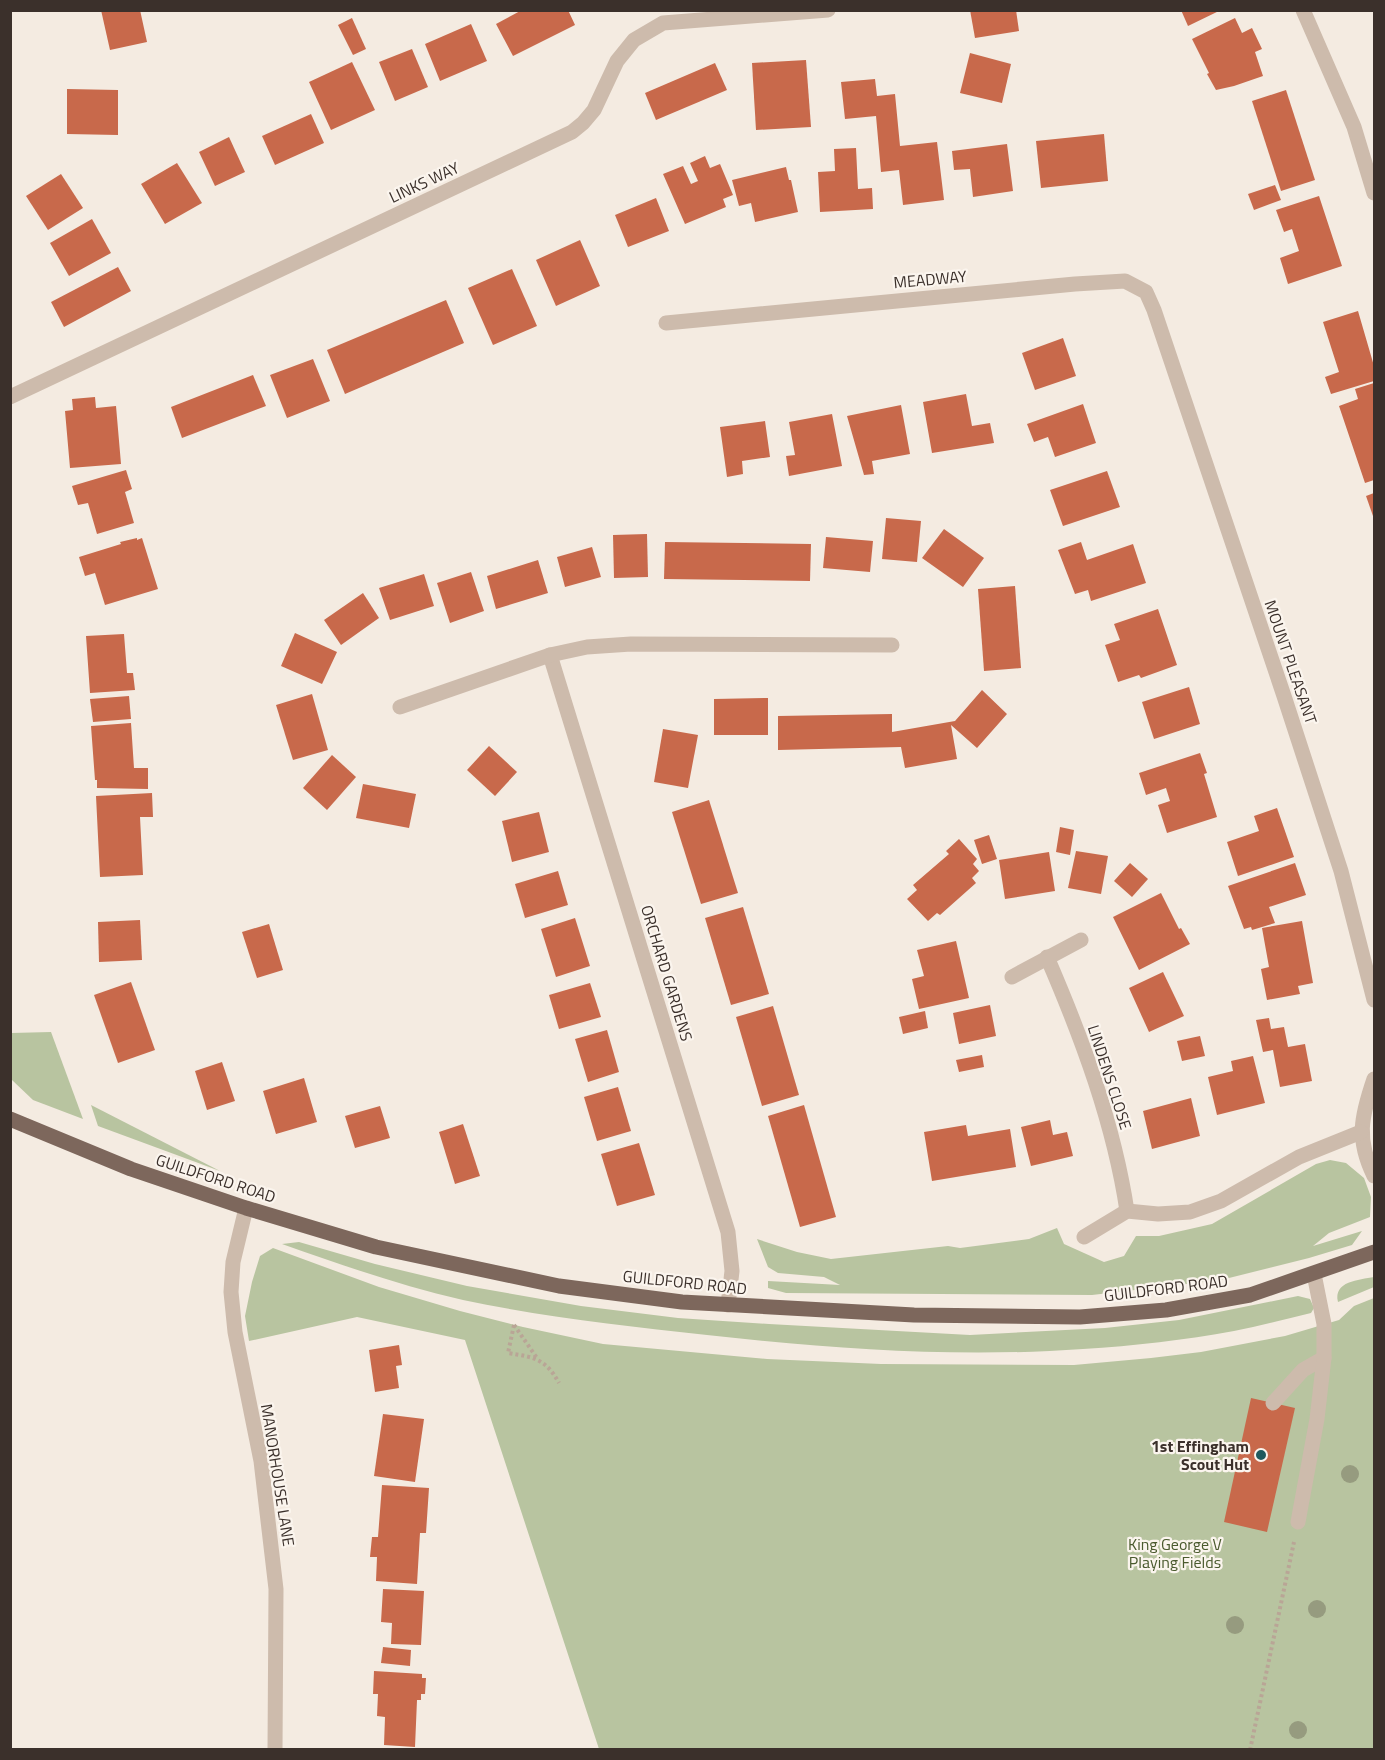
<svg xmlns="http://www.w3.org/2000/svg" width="1385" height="1760" font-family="'Titillium Web',sans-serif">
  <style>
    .green { fill: #b8c4a0 }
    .building { fill: #c8694b }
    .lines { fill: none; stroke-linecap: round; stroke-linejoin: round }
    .path { stroke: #b9a596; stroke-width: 4; stroke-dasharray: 3 3; stroke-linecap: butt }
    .lane { stroke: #cdbbac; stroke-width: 15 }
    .street { stroke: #cdbbac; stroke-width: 15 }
    .primary { stroke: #7d675c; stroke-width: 15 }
    .tree { fill: #969b7f }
    .poi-dot { fill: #1f5a5e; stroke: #fbf5ee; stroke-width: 2 }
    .labels { text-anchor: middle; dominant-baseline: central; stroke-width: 4.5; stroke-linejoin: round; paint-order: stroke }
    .street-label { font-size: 16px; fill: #3b302b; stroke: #fbf5ee }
    .poi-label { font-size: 16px; font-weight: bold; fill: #3b302b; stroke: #fbf5ee; text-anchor: end }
    .park-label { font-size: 16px; fill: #4a5a2e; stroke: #fbf5ee }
  </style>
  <rect width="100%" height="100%" fill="#f4ebe1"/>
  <g class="green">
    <path d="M51,1032L83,1119L33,1100L12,1080L11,1033Z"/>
    <path d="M91,1105L220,1171L98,1126Z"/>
    <path d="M1330,1160L1346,1163L1364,1178L1371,1197L1370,1217L1329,1233L1313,1246L1362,1231L1352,1245L1309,1258L1221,1280L1092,1295L786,1293L768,1288V1281L840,1285L824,1277L778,1273L768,1267L757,1239L797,1252L831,1259L948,1246L960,1248L1029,1239L1057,1228L1064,1244L1104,1262L1124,1256L1136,1236H1159L1212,1224L1316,1164Z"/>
    <path d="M299,1242L375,1264L467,1286L581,1306L678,1318L769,1324L970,1335L1105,1328L1179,1320L1298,1296L1310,1299L1314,1308L1311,1313C1286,1319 1260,1326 1234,1331C1185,1340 1134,1346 1083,1349C958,1358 831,1349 707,1335C625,1326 543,1317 463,1300C401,1286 342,1265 282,1244Z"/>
    <path d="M273,1248L379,1287L460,1311L523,1327L603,1344L767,1359L881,1364L1074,1365L1151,1358L1201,1352L1285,1336L1339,1320L1354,1306L1374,1298V1749H599L465,1340L357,1317L249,1341L245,1316L252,1282L260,1256Z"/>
    <path d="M1374,1277V1287L1338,1302C1333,1281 1359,1280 1374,1277Z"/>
  </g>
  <g class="building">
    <path d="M101,10H140L147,42L110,50Z"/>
    <path d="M522,10H568L575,25L513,56L496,24Z"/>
    <path d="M970,10H1016L1019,31L975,38Z"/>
    <path d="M1181,10H1221L1188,26Z"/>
    <path d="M352,18L366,49L353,55L338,25Z"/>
    <path d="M1235,18L1242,33L1252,28L1262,49L1255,52L1263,76L1234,86L1216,90L1207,74L1209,73L1192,39Z"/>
    <path d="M471,24L487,61L440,81L425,44Z"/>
    <path d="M412,49L428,87L395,101L379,62Z"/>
    <path d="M970,53L1011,64L1002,103L960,93Z"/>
    <path d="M806,60L811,127L756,130L752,63Z"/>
    <path d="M352,62L375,110L331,130L309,82Z"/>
    <path d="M715,63L727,90L656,120L645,93Z"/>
    <path d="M875,79L877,96L895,94L900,146L937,142L944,200L903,205L899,170L881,172L876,116L845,119L841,82Z"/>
    <path d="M67,89L118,90V135L67,134Z"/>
    <path d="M1286,90L1315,180L1281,191L1252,101Z"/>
    <path d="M311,114L324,143L275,165L262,136Z"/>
    <path d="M1104,134L1108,181L1041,188L1036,141Z"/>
    <path d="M229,137L245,172L215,186L199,152Z"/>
    <path d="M1007,144L1013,191L973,197L970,169L954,170L952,151Z"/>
    <path d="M856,148L858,189L872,188L873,209L820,212L818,172L835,171L834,149Z"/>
    <path d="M705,156L710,168L720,164L733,195L723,199L726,207L685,224L663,174L683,166L691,184L698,181L690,163Z"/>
    <path d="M177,163L202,203L165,224L141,184Z"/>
    <path d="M786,167L789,180H791L798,212L755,222L751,203L739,206L732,180Z"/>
    <path d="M61,174L83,208L48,230L26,196Z"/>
    <path d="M1275,185L1281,200L1254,210L1248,194Z"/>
    <path d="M1319,196L1342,266L1288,284L1280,258L1299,251L1292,229L1284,232L1276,210Z"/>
    <path d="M656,198L669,231L628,247L615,215Z"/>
    <path d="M92,219L111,253L69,276L50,243Z"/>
    <path d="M580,240L600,286L556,306L536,260Z"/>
    <path d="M118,267L131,291L64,327L51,302Z"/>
    <path d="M512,269L537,326L493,345L468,288Z"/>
    <path d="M446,300L464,343L345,394L327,350Z"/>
    <path d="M1358,311L1374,366V381L1331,394L1325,377L1339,372L1323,322Z"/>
    <path d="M1063,338L1076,376L1035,390L1022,353Z"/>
    <path d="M313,359L330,401L287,418L270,375Z"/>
    <path d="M253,375L266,406L182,438L171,407Z"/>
    <path d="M1374,383V480L1365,483L1339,406L1358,399L1355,389Z"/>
    <path d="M966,394L972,426L990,423L994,443L932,453L923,402Z"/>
    <path d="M95,397L96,408L116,406L121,464L70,468L65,411L73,410L72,399Z"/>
    <path d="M1083,404L1096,443L1055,457L1048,437L1034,442L1027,424Z"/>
    <path d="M901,405L910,454L872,461L874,474L864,475L847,416Z"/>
    <path d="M832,414L842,466L789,476L786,456L795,455L789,422Z"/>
    <path d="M765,421L770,457L742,461L743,474L727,477L720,427Z"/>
    <path d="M126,470L132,489L125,492L134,523L97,534L88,503L78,505L72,486Z"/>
    <path d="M1107,471L1120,507L1063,526L1050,490Z"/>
    <path d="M1374,493V515L1373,516L1366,496Z"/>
    <path d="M886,518L921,521L917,562L882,559Z"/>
    <path d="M944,529L984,558L963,587L922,558Z"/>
    <path d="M647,534L648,577L614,578L613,535Z"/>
    <path d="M826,537L873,541L870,572L823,568Z"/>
    <path d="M137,538V540L142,538L158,589L105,605L95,573L85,576L79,557L121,544L120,542Z"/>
    <path d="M665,542L811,544L810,581L664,579Z"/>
    <path d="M1081,542L1087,560L1133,544L1146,583L1091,601L1088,590L1075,594L1058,550Z"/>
    <path d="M592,547L601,577L565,587L557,557Z"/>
    <path d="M538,560L548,593L496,609L487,576Z"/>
    <path d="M471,572L484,611L450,623L437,583Z"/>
    <path d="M424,574L434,606L390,620L379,588Z"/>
    <path d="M1015,586L1021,668L984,671L978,589Z"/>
    <path d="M363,593L379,618L341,645L324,620Z"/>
    <path d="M1158,609L1177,665L1141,678L1139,675L1118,682L1105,645L1120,640L1114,624Z"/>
    <path d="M295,633L337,652L322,684L281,666Z"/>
    <path d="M124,634L127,673H133L135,690L90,693L86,636Z"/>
    <path d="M1189,687L1200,724L1154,739L1142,702Z"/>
    <path d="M982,690L1007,714L977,748L951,725L957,759L905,768L901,747L778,750V716L892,714V732L955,721Z"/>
    <path d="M312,694L328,750L293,760L276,705Z"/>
    <path d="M129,696L131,719L93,722L90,699Z"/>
    <path d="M768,698V735H714V699Z"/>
    <path d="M131,723L134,768H148V789L97,788V780H95L91,726Z"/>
    <path d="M663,729L698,735L688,788L654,782Z"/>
    <path d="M489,746L517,772L495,796L467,770Z"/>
    <path d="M1200,753L1207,773L1204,774L1217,817L1167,833L1158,805L1170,801L1166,788L1146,795L1139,773Z"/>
    <path d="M332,755L356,777L327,810L303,788Z"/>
    <path d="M363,784L416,794L409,828L356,818Z"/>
    <path d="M152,793L153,817H140L143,875L100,877L96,796Z"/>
    <path d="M709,800L738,893L701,904L672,812Z"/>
    <path d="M1277,808L1294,857L1238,876L1227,842L1259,831L1254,816Z"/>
    <path d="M539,812L549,852L512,862L502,821Z"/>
    <path d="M1060,827L1074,830L1070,855L1056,852Z"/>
    <path d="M989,835L997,859L982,864L974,840Z"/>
    <path d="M959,839L977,859L973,864L979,871L972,878L976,883L940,915L937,913L928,921L907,899L917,890L913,885L949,854L946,851Z"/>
    <path d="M1076,851L1108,856L1101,894L1068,888Z"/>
    <path d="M1049,852L1055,891L1005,899L999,860Z"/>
    <path d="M1130,863L1148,879L1132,897L1114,881Z"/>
    <path d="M1295,863L1306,895L1269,907L1275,923L1252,930L1251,927L1244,929L1228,886Z"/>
    <path d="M558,871L568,905L525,918L515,884Z"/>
    <path d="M1161,893L1179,929L1181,928L1190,944L1139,970L1113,917Z"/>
    <path d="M743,907L769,994L731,1005L705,918Z"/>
    <path d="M575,918L590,966L556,977L541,929Z"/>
    <path d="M140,920L142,960L99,962L98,922Z"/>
    <path d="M1302,921L1313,983L1298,986L1300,994L1267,1000L1261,969L1269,967L1262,928Z"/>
    <path d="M269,924L283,970L257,978L242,932Z"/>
    <path d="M956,941L969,998L919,1009L912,979L924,976L917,950Z"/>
    <path d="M1163,972L1184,1016L1149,1032L1129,988Z"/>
    <path d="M131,982L155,1050L118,1063L94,995Z"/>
    <path d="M590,983L601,1017L559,1029L549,995Z"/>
    <path d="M990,1005L996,1036L959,1044L953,1013Z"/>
    <path d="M773,1006L799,1095L762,1106L736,1017Z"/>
    <path d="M925,1011L928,1028L903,1034L899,1017Z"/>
    <path d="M1269,1018L1271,1029L1284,1027L1288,1047L1305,1044L1312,1081L1280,1087L1273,1050L1263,1052L1256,1020Z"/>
    <path d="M607,1030L619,1072L588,1082L575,1039Z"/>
    <path d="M1200,1036L1205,1056L1182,1061L1177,1041Z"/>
    <path d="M982,1055L984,1067L959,1072L956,1060Z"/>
    <path d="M1253,1056L1265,1103L1217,1115L1208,1077L1233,1071L1231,1061Z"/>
    <path d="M222,1062L235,1101L207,1110L195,1071Z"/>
    <path d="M304,1078L317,1122L276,1134L263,1091Z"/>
    <path d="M618,1087L631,1131L597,1141L584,1097Z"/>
    <path d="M1191,1098L1200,1136L1152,1149L1143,1111Z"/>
    <path d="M804,1105L836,1217L800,1227L768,1116Z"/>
    <path d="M380,1106L390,1138L355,1148L345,1116Z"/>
    <path d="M1050,1120L1053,1135L1067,1132L1073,1156L1031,1166L1021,1127Z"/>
    <path d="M463,1124L480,1176L455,1184L439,1132Z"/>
    <path d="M966,1125L968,1136L1010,1129L1016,1167L932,1181L924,1132Z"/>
    <path d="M639,1143L655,1195L617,1206L601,1154Z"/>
    <path d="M399,1345L402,1365L396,1366L399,1388L375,1392L369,1350Z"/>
    <path d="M1251,1398L1295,1408L1267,1532L1224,1522Z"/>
    <path d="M383,1414L424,1419L415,1482L374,1476Z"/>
    <path d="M382,1485L429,1488L426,1533H420L417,1584L376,1581L377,1557H370L372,1537H378Z"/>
    <path d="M383,1589L424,1591L421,1645L391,1644L392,1623L381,1622Z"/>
    <path d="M383,1647L411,1650L410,1666L381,1663Z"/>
    <path d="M374,1671L422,1674V1678H426L425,1694H421V1700H417L415,1747L384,1745L385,1717L377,1716L378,1694H373Z"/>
  </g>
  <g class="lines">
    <g class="path">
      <path d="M514,1325L508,1353C534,1357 546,1359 559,1383"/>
      <path d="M514,1325L537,1358"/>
      <path d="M1250,1750L1294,1542"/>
    </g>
    <g class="lane">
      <path d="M1273,1403L1303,1370L1324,1358"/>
      <path d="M1298,1522L1317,1419L1324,1358V1324L1314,1274"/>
    </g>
    <g class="street">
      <path d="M1303,10L1354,127L1374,193"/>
      <path d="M666,323L1075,284L1125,281L1146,292L1154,310L1284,696L1341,871L1374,1000"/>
      <path d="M10,397L572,132L583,123L594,110L617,61L634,40L663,23L828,10"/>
      <path d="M550,655L728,1232L732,1271L728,1305"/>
      <path d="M400,707L550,655L587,647L631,644L892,645"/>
      <path d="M1047,957C1082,1038 1114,1124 1127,1211"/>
      <path d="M1012,977L1081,940"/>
      <path d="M1374,1079C1361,1117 1356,1139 1374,1176"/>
      <path d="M246,1208L233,1262L231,1292L235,1332L261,1461L276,1589L275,1750"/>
      <path d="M1084,1237L1127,1211L1158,1214L1190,1212L1221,1201L1299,1157L1361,1132"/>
    </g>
    <path class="primary" d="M10,1119L131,1169L246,1208L376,1247L559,1286L682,1302L914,1315L1080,1317L1166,1310L1250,1295L1374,1252"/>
  </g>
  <g class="tree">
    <circle cx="1350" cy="1474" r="9"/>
    <circle cx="1317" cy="1609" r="9"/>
    <circle cx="1235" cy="1625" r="9"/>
    <circle cx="1298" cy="1730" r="9"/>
  </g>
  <circle class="poi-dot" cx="1261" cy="1455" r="6"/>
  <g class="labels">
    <g class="street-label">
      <text transform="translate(424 182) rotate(-25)">LINKS WAY</text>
      <text transform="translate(930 279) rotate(-5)">MEADWAY</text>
      <text transform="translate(1291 662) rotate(71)">MOUNT PLEASANT</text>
      <text transform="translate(667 973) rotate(73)">ORCHARD GARDENS</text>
      <text transform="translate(1110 1077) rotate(72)">LINDENS CLOSE</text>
      <text transform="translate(216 1178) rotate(18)">GUILDFORD ROAD</text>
      <text transform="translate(685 1282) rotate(6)">GUILDFORD ROAD</text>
      <text transform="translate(1166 1288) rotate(-7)">GUILDFORD ROAD</text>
      <text transform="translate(278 1475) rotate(81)">MANORHOUSE LANE</text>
    </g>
    <g class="poi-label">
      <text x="1249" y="1446">1st Effingham<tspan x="1249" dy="18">Scout Hut</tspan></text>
    </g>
    <g class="park-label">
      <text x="1175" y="1544">King George V<tspan x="1175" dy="18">Playing Fields</tspan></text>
    </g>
  </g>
  <rect width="1385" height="1760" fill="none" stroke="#3b302b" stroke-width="24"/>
</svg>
